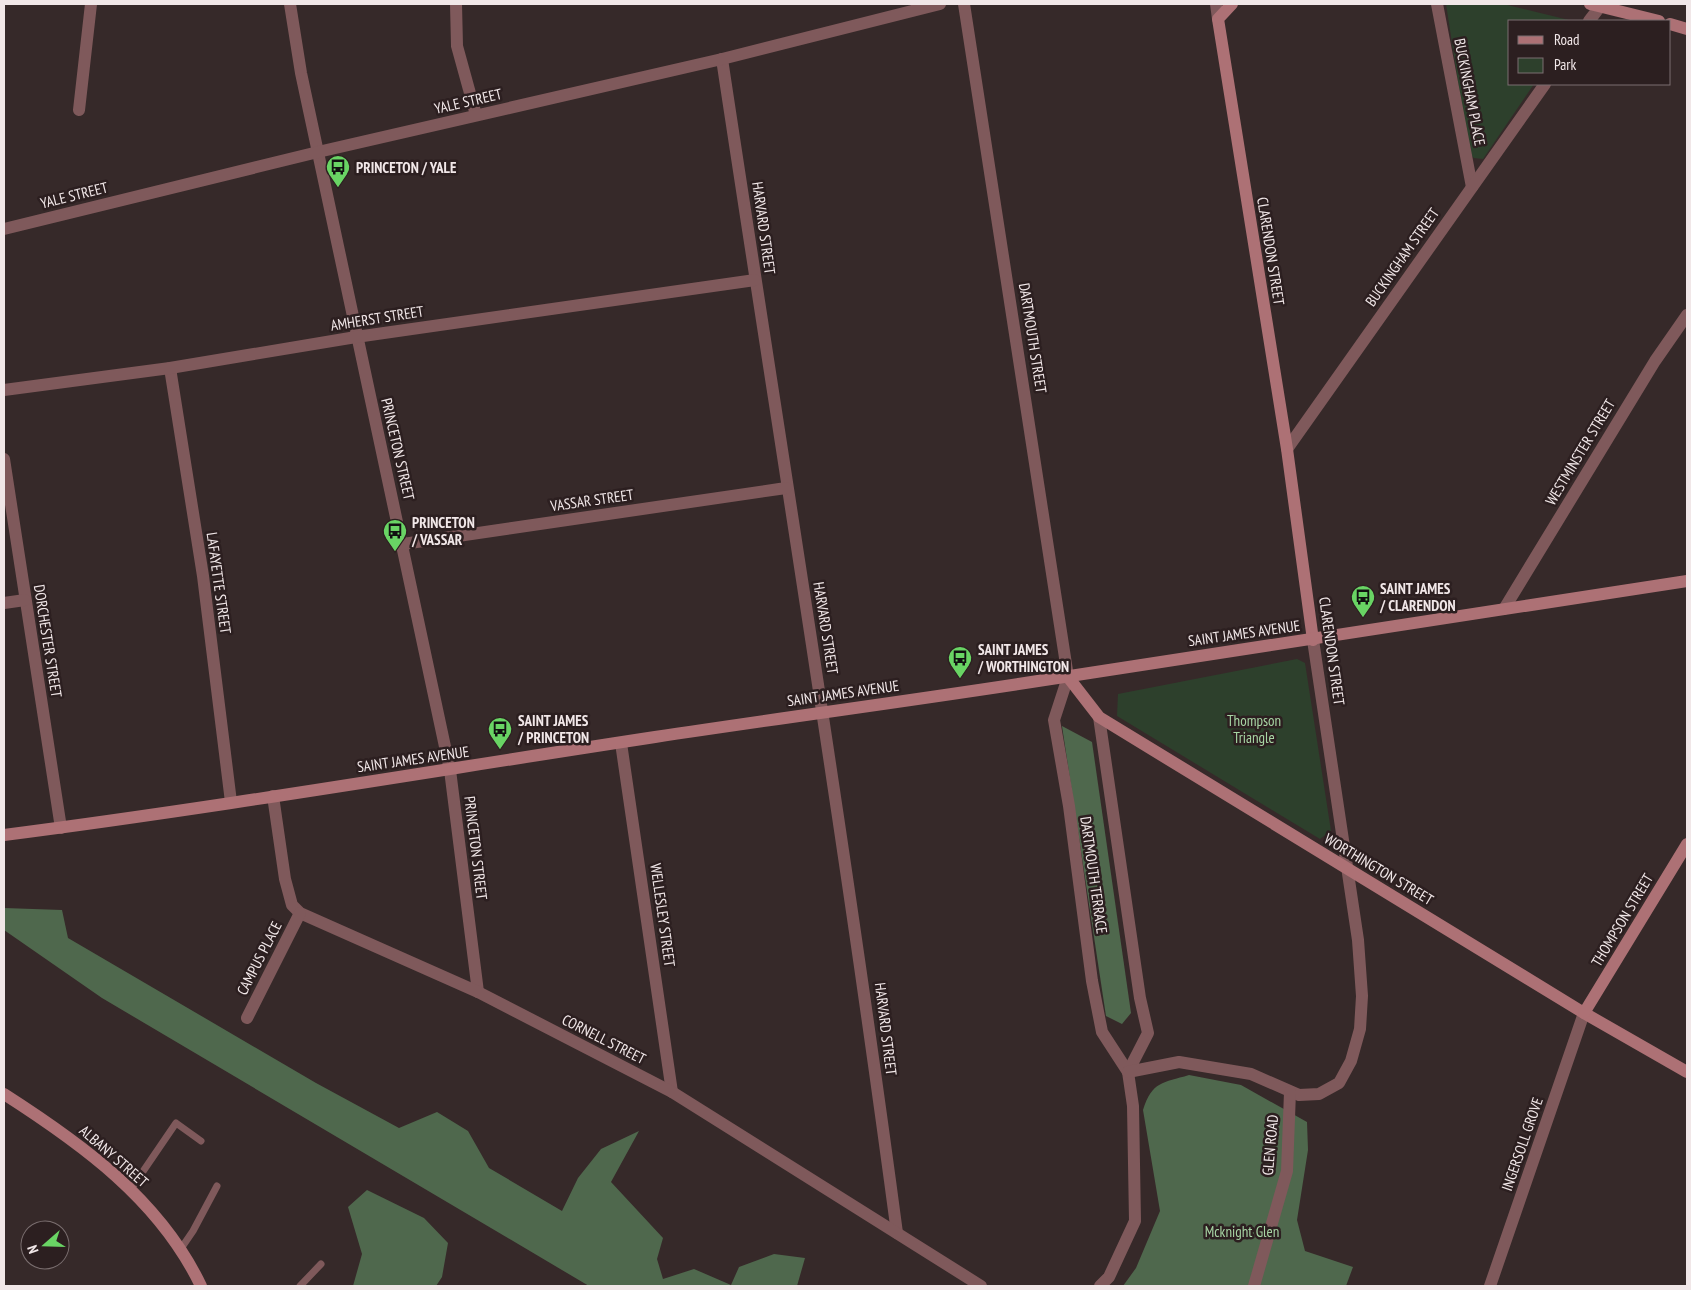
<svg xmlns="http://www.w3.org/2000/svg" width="1691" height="1290" font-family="'PT Sans Narrow',sans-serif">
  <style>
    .green { fill: #2d402c }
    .forest { fill: #4f684d }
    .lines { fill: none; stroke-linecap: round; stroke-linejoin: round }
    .lane { stroke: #7f595b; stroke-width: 7 }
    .street { stroke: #7f595b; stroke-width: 12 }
    .secondary { stroke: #ad7175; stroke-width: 12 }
    .labels { text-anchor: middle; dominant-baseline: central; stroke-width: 5; stroke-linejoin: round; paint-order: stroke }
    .street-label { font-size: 15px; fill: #f1e7e8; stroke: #2c1f20 }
    .poi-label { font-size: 15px; font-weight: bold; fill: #f1e7e8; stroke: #2c1f20; text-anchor: start }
    .park-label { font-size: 15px; fill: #a7d5a4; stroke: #2c1f20 }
  </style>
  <rect width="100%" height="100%" fill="#362929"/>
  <g class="green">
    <path d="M1446,4H1503L1573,21H1510V84H1534L1483,159L1474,158L1469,153Z"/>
    <path d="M1297,659L1305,663L1331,831L1320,839L1117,716L1118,694Z"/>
  </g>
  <g class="forest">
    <path d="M1062,726L1092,742L1131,1013L1122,1024L1106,1016Z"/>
    <path d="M4,908L62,910L68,938L316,1083L399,1128L437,1112L468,1131L489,1168L562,1211L578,1178L601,1149L639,1131L611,1182L663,1238L657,1259L663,1279L694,1269L731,1285L739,1267L774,1254L805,1258L797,1286H589L102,998L4,930Z"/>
    <path d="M1189,1075L1241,1085L1307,1122L1308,1150L1297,1220L1305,1251L1353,1267L1346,1286H1123L1136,1268L1160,1211L1143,1110C1152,1081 1163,1083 1189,1075Z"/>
    <path d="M367,1190L424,1218L448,1243L442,1277L436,1286H353L362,1254L348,1207Z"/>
  </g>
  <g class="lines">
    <g class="lane">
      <path d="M131,1189L176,1123L201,1141"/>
      <path d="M180,1250L193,1231L217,1186"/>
      <path d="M300,1286L321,1264"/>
    </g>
    <g class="street">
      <path d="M290,4L301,73L450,770L478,992"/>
      <path d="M456,4L457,46L476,115"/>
      <path d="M964,4L1068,677L1054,720L1069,806L1092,981L1102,1032L1128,1072L1133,1106L1135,1221L1109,1277L1100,1286"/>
      <path d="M1216,4L1218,19"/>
      <path d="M1437,4L1472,187"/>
      <path d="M1589,21L1602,4"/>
      <path d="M722,59C781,450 845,841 897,1233"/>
      <path d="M79,110L91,4"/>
      <path d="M4,229L318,152L722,59L940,4"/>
      <path d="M170,368L203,576L231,802"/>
      <path d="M4,390L170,368L356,337L755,280"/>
      <path d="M1287,449L1545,84"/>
      <path d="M4,459L61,828"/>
      <path d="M403,544L786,488"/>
      <path d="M4,603L25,600"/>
      <path d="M1504,609L1655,361L1687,315"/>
      <path d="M1099,717L1140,998L1148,1033L1128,1072"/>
      <path d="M621,743L672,1092"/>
      <path d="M273,796L285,879L292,905L300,913L478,992L672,1092L981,1286"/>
      <path d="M247,1018L300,913"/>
      <path d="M1128,1072L1179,1062L1251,1074L1299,1095L1319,1094L1339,1083L1351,1061L1360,1029L1362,996L1358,940L1313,640"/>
      <path d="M1254,1286L1287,1171L1290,1092"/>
      <path d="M1490,1286L1584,1013"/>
    </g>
    <g class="secondary">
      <path d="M1232,4L1218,19L1287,449L1313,640"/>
      <path d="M1590,4L1659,21"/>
      <path d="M1670,24L1687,29"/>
      <path d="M1068,677L1099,717L1584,1013L1687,1072"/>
      <path d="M4,835C221,807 438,770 655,737C793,716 932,698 1070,676C1276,644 1482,613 1687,581"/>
      <path d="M1584,1013L1687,844"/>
      <path d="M4,1094C82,1144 160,1200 201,1286"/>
    </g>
  </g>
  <defs>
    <g id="bus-pin" transform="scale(1.25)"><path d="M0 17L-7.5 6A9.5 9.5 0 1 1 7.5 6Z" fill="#69d464" stroke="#2c1f20"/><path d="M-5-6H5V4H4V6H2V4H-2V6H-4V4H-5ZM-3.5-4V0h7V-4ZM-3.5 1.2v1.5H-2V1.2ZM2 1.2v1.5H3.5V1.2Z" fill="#111"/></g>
  </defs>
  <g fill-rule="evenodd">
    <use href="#bus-pin" x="338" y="167"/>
    <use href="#bus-pin" x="395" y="531"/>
    <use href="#bus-pin" x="1363" y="597"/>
    <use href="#bus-pin" x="960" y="658"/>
    <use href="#bus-pin" x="500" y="729"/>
  </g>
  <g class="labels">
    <g class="street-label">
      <text transform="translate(1470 92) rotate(79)">BUCKINGHAM PLACE</text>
      <text transform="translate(468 101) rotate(-13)">YALE STREET</text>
      <text transform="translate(74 195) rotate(-14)">YALE STREET</text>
      <text transform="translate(764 228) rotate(82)">HARVARD STREET</text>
      <text transform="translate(1271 251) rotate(81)">CLARENDON STREET</text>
      <text transform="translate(1402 257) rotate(-55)">BUCKINGHAM STREET</text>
      <text transform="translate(377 318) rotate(-9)">AMHERST STREET</text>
      <text transform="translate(1033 338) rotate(81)">DARTMOUTH STREET</text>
      <text transform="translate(398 449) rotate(77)">PRINCETON STREET</text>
      <text transform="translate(1580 452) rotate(-59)">WESTMINSTER STREET</text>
      <text transform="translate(592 500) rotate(-8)">VASSAR STREET</text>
      <text transform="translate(219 583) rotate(82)">LAFAYETTE STREET</text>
      <text transform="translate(826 628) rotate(81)">HARVARD STREET</text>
      <text transform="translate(1244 633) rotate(-8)">SAINT JAMES AVENUE</text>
      <text transform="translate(48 641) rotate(81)">DORCHESTER STREET</text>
      <text transform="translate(1332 651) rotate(82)">CLARENDON STREET</text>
      <text transform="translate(843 693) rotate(-8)">SAINT JAMES AVENUE</text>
      <text transform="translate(413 759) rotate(-8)">SAINT JAMES AVENUE</text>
      <text transform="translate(476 848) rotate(83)">PRINCETON STREET</text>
      <text transform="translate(1379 869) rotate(31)">WORTHINGTON STREET</text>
      <text transform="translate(1094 875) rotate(82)">DARTMOUTH TERRACE</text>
      <text transform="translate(663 915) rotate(82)">WELLESLEY STREET</text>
      <text transform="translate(1622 920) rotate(-59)">THOMPSON STREET</text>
      <text transform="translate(259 958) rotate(-63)">CAMPUS PLACE</text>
      <text transform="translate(886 1029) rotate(83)">HARVARD STREET</text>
      <text transform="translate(604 1039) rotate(27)">CORNELL STREET</text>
      <text transform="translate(1522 1144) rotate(-71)">INGERSOLL GROVE</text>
      <text transform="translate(1270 1145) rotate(-85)">GLEN ROAD</text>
      <text transform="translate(114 1156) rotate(41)">ALBANY STREET</text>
    </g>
    <g class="poi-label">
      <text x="356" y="167">PRINCETON / YALE</text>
      <text x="412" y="522">PRINCETON<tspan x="412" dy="17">/ VASSAR</tspan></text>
      <text x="1380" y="588">SAINT JAMES<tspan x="1380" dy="17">/ CLARENDON</tspan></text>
      <text x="978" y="649">SAINT JAMES<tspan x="978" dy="17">/ WORTHINGTON</tspan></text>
      <text x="518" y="720">SAINT JAMES<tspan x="518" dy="17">/ PRINCETON</tspan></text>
    </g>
    <g class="park-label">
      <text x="1254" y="720">Thompson<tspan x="1254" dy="17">Triangle</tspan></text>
      <text x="1242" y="1231">Mcknight Glen</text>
    </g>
  </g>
  <rect width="1691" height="1290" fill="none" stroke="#f1e7e8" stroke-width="10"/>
  <rect x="1508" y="20" width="162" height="65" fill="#2c1f20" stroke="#7b6f70"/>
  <rect x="1518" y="36" width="25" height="8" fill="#ad7175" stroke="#7b6f70"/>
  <text x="1554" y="45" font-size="15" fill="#f1e7e8">Road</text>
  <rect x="1518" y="58" width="25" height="15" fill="#2d402c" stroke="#7b6f70"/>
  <text x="1554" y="70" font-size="15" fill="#f1e7e8">Park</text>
  <g transform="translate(45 1245) rotate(250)"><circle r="24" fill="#2c1f20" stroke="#7b6f70"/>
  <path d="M0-4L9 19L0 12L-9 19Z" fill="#69d464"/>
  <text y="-8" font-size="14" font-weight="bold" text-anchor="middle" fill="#f1e7e8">N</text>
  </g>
</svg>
